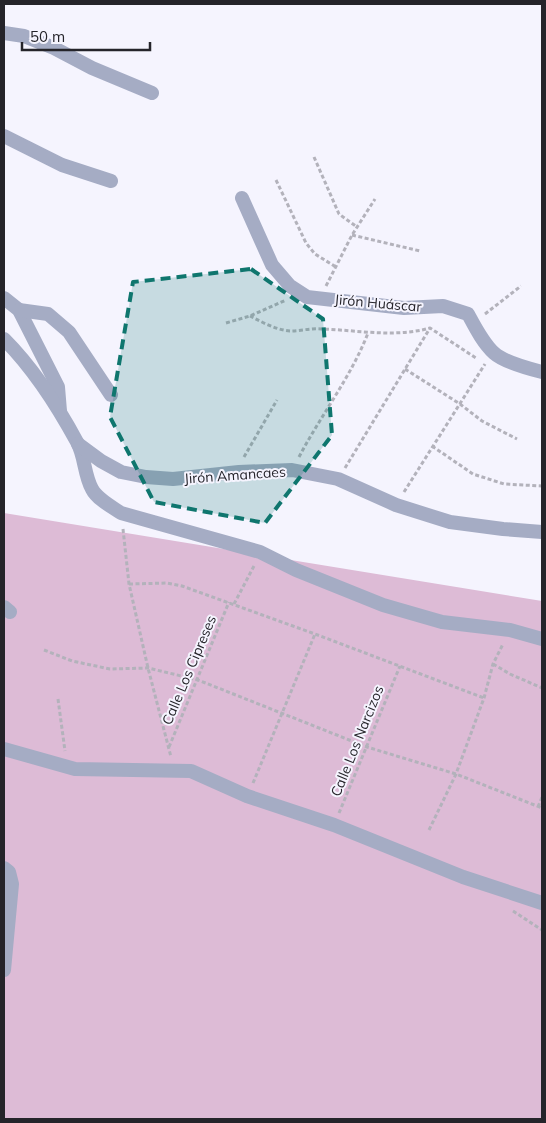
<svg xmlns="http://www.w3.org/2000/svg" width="546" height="1123" font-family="Mulish,sans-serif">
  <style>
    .green { fill: #ddbbd6 }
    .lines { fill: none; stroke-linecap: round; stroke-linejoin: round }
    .path { stroke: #b3b2bb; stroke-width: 3; stroke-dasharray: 4 2.5; stroke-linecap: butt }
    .minor { stroke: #a5acc4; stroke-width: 14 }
    .marked { fill: #0f766e; fill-opacity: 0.2; stroke: #0f766e; stroke-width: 4; stroke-dasharray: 10 6; stroke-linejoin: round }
    .labels { text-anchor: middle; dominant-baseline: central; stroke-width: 4; stroke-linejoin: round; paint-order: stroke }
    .street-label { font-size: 14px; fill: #25242a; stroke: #f5f4fe }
  </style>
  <rect width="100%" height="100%" fill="#f5f4fe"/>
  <path class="green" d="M4,513L542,601V1119H4Z"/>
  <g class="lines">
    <g class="path">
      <path d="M314,157L339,214L357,227"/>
      <path d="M276,180L306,243L315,254L336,267"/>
      <path d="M352,235L420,251"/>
      <path d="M326,286L352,235L375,199"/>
      <path d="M485,314L521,286"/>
      <path d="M250,316C262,322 276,330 290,331C300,331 311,328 321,329C358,330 394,338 430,328L476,358"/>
      <path d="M226,323L250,316L286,300"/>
      <path d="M405,369L460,404L482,421L517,439"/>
      <path d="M432,446L473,474L504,484L542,486"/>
      <path d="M244,457L277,400"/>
      <path d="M299,457C321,415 351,377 368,333"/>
      <path d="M345,468L430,328"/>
      <path d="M404,492L485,364"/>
      <path d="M123,529L129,584L148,668L171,757"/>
      <path d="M129,584L167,583L182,586L315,634L484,698"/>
      <path d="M234,604L255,564"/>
      <path d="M44,650L72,661L110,669L148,668L198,680L367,747L456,774L542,808"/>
      <path d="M493,664L510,674L542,688"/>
      <path d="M58,699L65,751"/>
      <path d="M169,747L229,602"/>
      <path d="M253,783L315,634"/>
      <path d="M538,807L542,797"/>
      <path d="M339,813L400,666"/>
      <path d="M429,830L456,774L484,698L493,664L503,644"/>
      <path d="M513,911L542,930"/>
    </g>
    <g class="minor">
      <path d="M4,33L24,36L54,48L92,68L152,93"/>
      <path d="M4,136L62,165L111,181"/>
      <path d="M242,198L272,265L290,286L307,297L404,308L443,306L468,314C475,327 483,343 494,353C504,362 530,369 542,372"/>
      <path d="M4,298L19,310L58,387L60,411"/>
      <path d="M19,310L48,314L69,332L111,395"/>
      <path d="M4,339C33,368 57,405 77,442C85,456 84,475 92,489C97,499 112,507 121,513L260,552L296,570L383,605L442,622L510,630L542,639"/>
      <path d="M78,444L101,461L121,472L146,477L173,479L239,472L292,470L338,479L396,505L450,522L503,529L542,532"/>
      <path d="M4,607L10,612"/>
      <path d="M4,749L75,769L191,771L247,796L334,825L463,877L542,903"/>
      <path d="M4,868L9,872L12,884L4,970"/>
    </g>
  </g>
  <path class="marked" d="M251,269L323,319L332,435L265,523L154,502L110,417L133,282Z"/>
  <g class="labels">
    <g class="street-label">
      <text transform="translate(378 303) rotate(5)">Jirón Huáscar</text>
      <text transform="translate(235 475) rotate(-4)">Jirón Amancaes</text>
      <text transform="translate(189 670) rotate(-67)">Calle Los Cipreses</text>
      <text transform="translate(357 741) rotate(-68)">Calle Los Narcizos</text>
    </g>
  </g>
  <rect width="546" height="1123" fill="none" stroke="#25242a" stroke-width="10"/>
  <path d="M22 42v8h128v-8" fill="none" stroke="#25242a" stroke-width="2.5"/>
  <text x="30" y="42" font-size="15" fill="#25242a" stroke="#f5f4fe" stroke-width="4" paint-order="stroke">50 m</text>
</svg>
